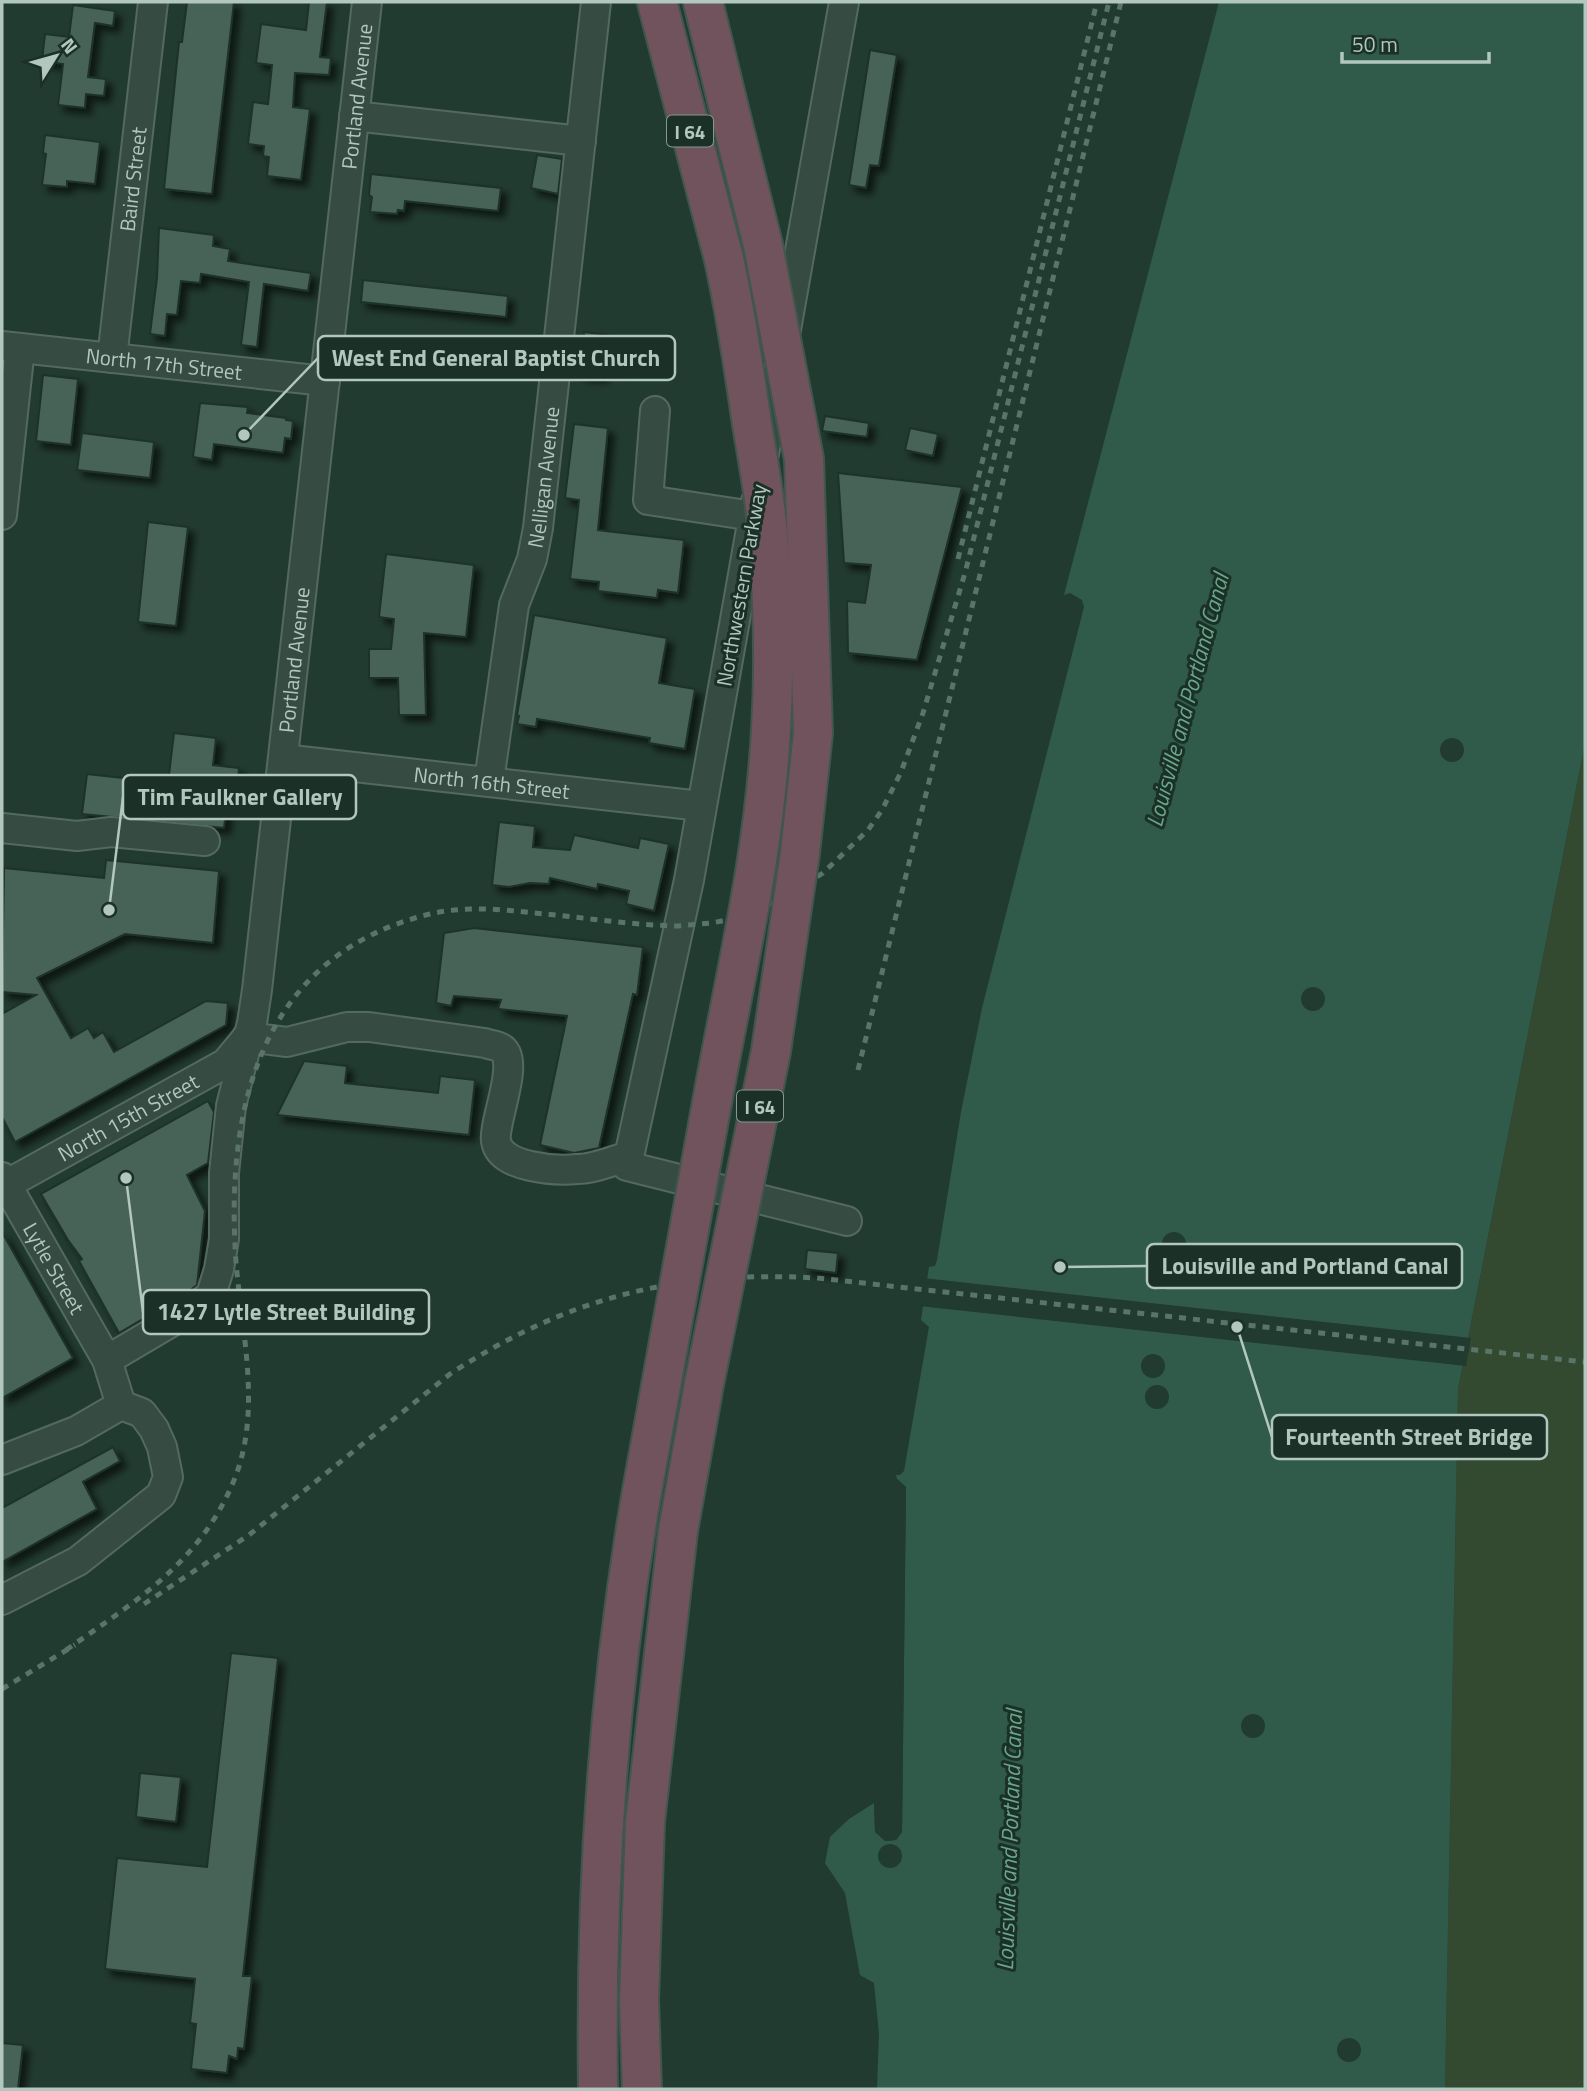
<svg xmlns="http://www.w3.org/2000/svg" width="1587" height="2091" font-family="'Titillium Web',sans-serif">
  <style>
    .green { fill: #334930 }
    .water { fill: #305b4a }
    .pier { fill: #223b30 }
    .building { fill: #466256; stroke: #1d3229; stroke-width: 2; filter: url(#shadow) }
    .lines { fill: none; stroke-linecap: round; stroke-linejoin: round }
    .minor-casing { stroke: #546960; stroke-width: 32 }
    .highway-casing { stroke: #41564d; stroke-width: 42 }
    .minor { stroke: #364b42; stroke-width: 28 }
    .highway { stroke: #71535e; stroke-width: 38 }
    .rail { stroke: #597469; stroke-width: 5; stroke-dasharray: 7 7; stroke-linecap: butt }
    .highway-bridge-casing { stroke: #41564d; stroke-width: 42; stroke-linecap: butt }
    .highway-bridge { stroke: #71535e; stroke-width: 38 }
    .labels { text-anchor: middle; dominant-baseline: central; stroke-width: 6; stroke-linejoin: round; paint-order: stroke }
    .shield { fill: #1b3027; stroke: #849a91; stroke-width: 2 }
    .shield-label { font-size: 19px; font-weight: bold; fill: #b1c7bf }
    .street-label { font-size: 21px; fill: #b1c7bf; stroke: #1b3027 }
    .water-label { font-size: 23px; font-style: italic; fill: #69a68d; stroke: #1b3027 }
    .leader { fill: none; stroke: #b1c7bf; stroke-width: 2.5 }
    .callout-dot { fill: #b1c7bf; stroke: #1b3027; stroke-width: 2.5 }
    .callout { fill: #1b3027; stroke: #b1c7bf; stroke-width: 2.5 }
    .callout-label { font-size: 23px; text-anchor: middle; font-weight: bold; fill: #b1c7bf }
  </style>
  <defs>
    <filter id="shadow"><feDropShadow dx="6" dy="6" stdDeviation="3.5" flood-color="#0009"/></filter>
  </defs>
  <rect width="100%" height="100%" fill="#223b30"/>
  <path class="green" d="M1585,743V2089H1445L1458,1389Z"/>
  <path class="water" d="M1219,2H1585V743L1458,1389L1445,2089H877L879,2034L874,1983L860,1975L845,1893L825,1863L830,1837L849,1819L874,1803L875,1832L886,1841L896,1840L902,1832L906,1487L897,1479L896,1475H900L904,1471L929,1327L921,1320L929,1267L935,1266L937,1260L961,1112L982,1008L1084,607L1082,600L1070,593L1064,595Z"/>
  <g class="pier">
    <circle cx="1452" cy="750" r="12"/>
    <circle cx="1313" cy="999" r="12"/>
    <circle cx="1174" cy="1244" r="12"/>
    <circle cx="1162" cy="1278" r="12"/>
    <path d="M923,1278L1471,1338L1466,1366L919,1306Z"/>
    <circle cx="1153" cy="1366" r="12"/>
    <circle cx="1157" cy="1397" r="12"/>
    <path d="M897,1479L906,1487L902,1832L896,1840L885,1841L875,1832L874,1800L877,1803L878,1830L887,1838L894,1837L899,1831L903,1488L893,1480Z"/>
    <circle cx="1253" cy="1726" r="12"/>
    <circle cx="890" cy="1856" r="12"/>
    <circle cx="1349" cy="2050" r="12"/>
  </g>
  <g class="building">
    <path d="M187,2H234L212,194L164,189L179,42H182Z"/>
    <path d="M309,2H327L320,57L331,58L329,75L295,73L293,107L310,109L301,180L267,176L269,157L263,156L264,146L248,144L253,102L268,104L272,65L256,63L261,24L306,30Z"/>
    <path d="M73,5L115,11L113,26L95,23L88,77L106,79L104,96L86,94L85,108L58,105L63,64L42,61L45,34L69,37Z"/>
    <path d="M870,50L897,55L879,166L870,165L866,188L849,185Z"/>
    <path d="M45,135L100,142L95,184L67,181V187L42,185L46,154L43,153Z"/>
    <path d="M537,155L562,159L558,194L531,188Z"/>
    <path d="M371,174L501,188L498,211L405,201L404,211L398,210L397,214L370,212L372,197L369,195Z"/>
    <path d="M159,228L214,235L213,246L230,249L228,261L311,273L308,291L264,284L257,347L241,345L249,282L201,274L200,283L181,281L177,315L167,314L165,336L150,334L157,278Z"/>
    <path d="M363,280L508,296L506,317L361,302Z"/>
    <path d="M584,332L608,335V339L656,345L654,368L630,366V370L604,367L601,376L580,374Z"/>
    <path d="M43,375L78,379L71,445L36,441Z"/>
    <path d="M200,403L248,407L247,413L286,418V420L293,421L291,439L285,438L283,453L214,444L212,460L193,457Z"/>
    <path d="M825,416L869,423L867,437L822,431Z"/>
    <path d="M574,424L608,428L598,530L684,540L678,593L658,590L657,598L598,591L599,582L570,579L579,500L565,498Z"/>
    <path d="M910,428L938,434L933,456L905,450Z"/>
    <path d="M82,433L154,442L150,478L77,470Z"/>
    <path d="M838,473L962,487L917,660L848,653L847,601L865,603L871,565L844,563Z"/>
    <path d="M148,522L188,527L176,626L138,622Z"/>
    <path d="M386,554L474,565L466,637L424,633L426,715H399L398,678H369V649H391L394,619L379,617Z"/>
    <path d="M534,615L667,638L659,683L695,689L685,749L649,743L650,738L537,719L536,727L517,724L519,716L517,715Z"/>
    <path d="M174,733L216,738L213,765L239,768L237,789L229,788L224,828L82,814L87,774L168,783Z"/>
    <path d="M499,822L535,826L533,847L570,850L574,835L638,848L640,838L669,844L654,911L626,904L629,891L598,884L597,889L550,878L549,884L530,883L509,887L492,885Z"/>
    <path d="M106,860L219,871L213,943L125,934L37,978L71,1038L88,1028L94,1038L103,1032L114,1052L206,1001L228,1003L226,1025L15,1142L2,1117V1014L36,995L2,992L4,868L104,878Z"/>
    <path d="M474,928L643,947L637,995L633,994L599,1148L574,1153L540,1145L567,1016L498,1009L501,1000L454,996L451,1006L436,1003L444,933Z"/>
    <path d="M304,1061L347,1066L345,1083L438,1093L440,1076L475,1080L469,1135L277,1115Z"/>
    <path d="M208,1101L214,1112L208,1163L187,1175L205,1211L197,1285L185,1294L119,1333L79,1261L82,1259L68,1240L41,1194Z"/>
    <path d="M2,1232L73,1358L2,1398Z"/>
    <path d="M807,1250L838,1253L836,1273L805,1269Z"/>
    <path d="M113,1447L120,1461L83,1482L97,1509L2,1562V1508Z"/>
    <path d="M231,1653L278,1658L243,1976H252L244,2049L238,2048L237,2059L229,2056L227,2073L191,2069L196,2024L190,2023L195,1979L105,1969L117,1858L207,1867Z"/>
    <path d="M140,1773L181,1777L176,1822L136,1817Z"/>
    <path d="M2,2043L23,2045L18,2089L2,2088Z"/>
  </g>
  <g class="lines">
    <g class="minor-casing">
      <g id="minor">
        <path d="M354,116L581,141"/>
        <path id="s1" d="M2,346L325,381"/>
        <path id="s2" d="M112,358L153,2"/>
        <path d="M655,411L648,500L753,516"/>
        <path d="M764,454L844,2"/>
        <path d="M756,501L689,880L627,1166L847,1221"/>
        <path d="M2,515L20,348"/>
        <path id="s3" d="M283,759L701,806"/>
        <path id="s4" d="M489,781L514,605L532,559L538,528L596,2"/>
        <path d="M2,828L77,836L111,832L205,841"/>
        <path d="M247,1037L287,1042L347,1027H369L485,1043C489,1045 497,1045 501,1048C521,1060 493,1122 496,1141C500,1168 556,1171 577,1169C594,1169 612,1161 629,1156"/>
        <path id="s5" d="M2,1177L107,1360L121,1405L76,1431L2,1460"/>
        <path id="s6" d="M2,1187L226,1063L245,1040"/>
        <path id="s7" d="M107,1360L195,1308L211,1295L219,1269L224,1239V1173L231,1106L252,1023L257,990L367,2"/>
        <path d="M2,1600L78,1561L161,1495L168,1477L162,1447L154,1429L142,1413L121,1405"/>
      </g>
    </g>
    <g class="highway-casing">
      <g id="highway">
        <path d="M657,2L724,259"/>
        <path d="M703,2L733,125"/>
      </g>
    </g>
    <use href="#minor" class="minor"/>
    <use href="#highway" class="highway"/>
    <g class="rail">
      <path d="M958,559L1097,2"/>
      <path d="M858,1070L1121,2"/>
      <path d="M144,1604L249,1535L450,1374C568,1297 677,1270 817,1278L1585,1362"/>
      <path d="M66,1650C133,1603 198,1564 232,1485C263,1415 242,1336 236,1262C225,1109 260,955 430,914C464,906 499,909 534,913C581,917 630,925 678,926L711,923L738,918L782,899L823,873L868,830L882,810L901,772L923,713L965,573L1109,2"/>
      <path d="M2,1689L75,1645"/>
    </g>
    <g class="highway-bridge-casing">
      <g id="highway-bridge">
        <path d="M598,2089C595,1892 608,1692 641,1497C665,1360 690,1223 715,1086C737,967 765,850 771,729C775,664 773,599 768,534C765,497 758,460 752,424C744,368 736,314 724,259"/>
        <path d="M642,2089L639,2000L645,1822L678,1531L704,1384L771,1051L800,853L813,733L804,459L763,245L733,125"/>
      </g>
    </g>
    <use href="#highway-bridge" class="highway-bridge"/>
  </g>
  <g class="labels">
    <g class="shield">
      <rect x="667" y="115.5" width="46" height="31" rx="5"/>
      <rect x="737" y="1090.5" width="46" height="31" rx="5"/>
    </g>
    <g class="shield-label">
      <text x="690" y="131">I 64</text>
      <text x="760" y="1106">I 64</text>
    </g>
    <g class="street-label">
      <text stroke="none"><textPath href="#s7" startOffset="1332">Portland Avenue</textPath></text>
      <text stroke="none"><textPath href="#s2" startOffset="180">Baird Street</textPath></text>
      <text stroke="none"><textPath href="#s1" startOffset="163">North 17th Street</textPath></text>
      <text stroke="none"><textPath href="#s4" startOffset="310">Nelligan Avenue</textPath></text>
      <text transform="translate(741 585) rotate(-80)">Northwestern Parkway</text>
      <text stroke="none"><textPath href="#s7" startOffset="765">Portland Avenue</textPath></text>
      <text stroke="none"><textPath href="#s3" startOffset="210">North 16th Street</textPath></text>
      <text stroke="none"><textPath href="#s6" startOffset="144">North 15th Street</textPath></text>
      <text stroke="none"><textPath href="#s5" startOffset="105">Lytle Street</textPath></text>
    </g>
    <g class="water-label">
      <text transform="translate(1187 700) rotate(-75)">Louisville and Portland Canal</text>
      <text transform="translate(1009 1840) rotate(-88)">Louisville and Portland Canal</text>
    </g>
  </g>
  <path class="leader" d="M244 435L318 358M109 910L123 797M1060 1267L1147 1266M126 1178L143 1312M1237 1327L1272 1437"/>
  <g class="callout-dot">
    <circle cx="244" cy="435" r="7"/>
    <circle cx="109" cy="910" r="7"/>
    <circle cx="1060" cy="1267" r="7"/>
    <circle cx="126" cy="1178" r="7"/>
    <circle cx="1237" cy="1327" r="7"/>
  </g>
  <g class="callout">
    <rect x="318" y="336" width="357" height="44" rx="7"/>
    <rect x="123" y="775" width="233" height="44" rx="7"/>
    <rect x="1147" y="1244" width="315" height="44" rx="7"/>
    <rect x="143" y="1290" width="286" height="44" rx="7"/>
    <rect x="1272" y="1415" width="275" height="44" rx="7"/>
  </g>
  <g class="callout-label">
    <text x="496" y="366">West End General Baptist Church</text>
    <text x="240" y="805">Tim Faulkner Gallery</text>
    <text x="1305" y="1274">Louisville and Portland Canal</text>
    <text x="286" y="1320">1427 Lytle Street Building</text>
    <text x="1409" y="1445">Fourteenth Street Bridge</text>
  </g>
  <rect width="1587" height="2091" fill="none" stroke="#b1c7bf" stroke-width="7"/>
  <g transform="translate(56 56) rotate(53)" stroke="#1b3027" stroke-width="5" paint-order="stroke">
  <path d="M0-5L12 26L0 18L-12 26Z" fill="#b1c7bf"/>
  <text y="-10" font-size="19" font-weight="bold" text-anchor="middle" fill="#b1c7bf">N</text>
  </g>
  <path d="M1342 52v10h147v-10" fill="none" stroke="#b1c7bf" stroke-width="3.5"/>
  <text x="1352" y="52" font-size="21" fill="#b1c7bf" stroke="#1b3027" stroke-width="5" paint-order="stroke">50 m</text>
</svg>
